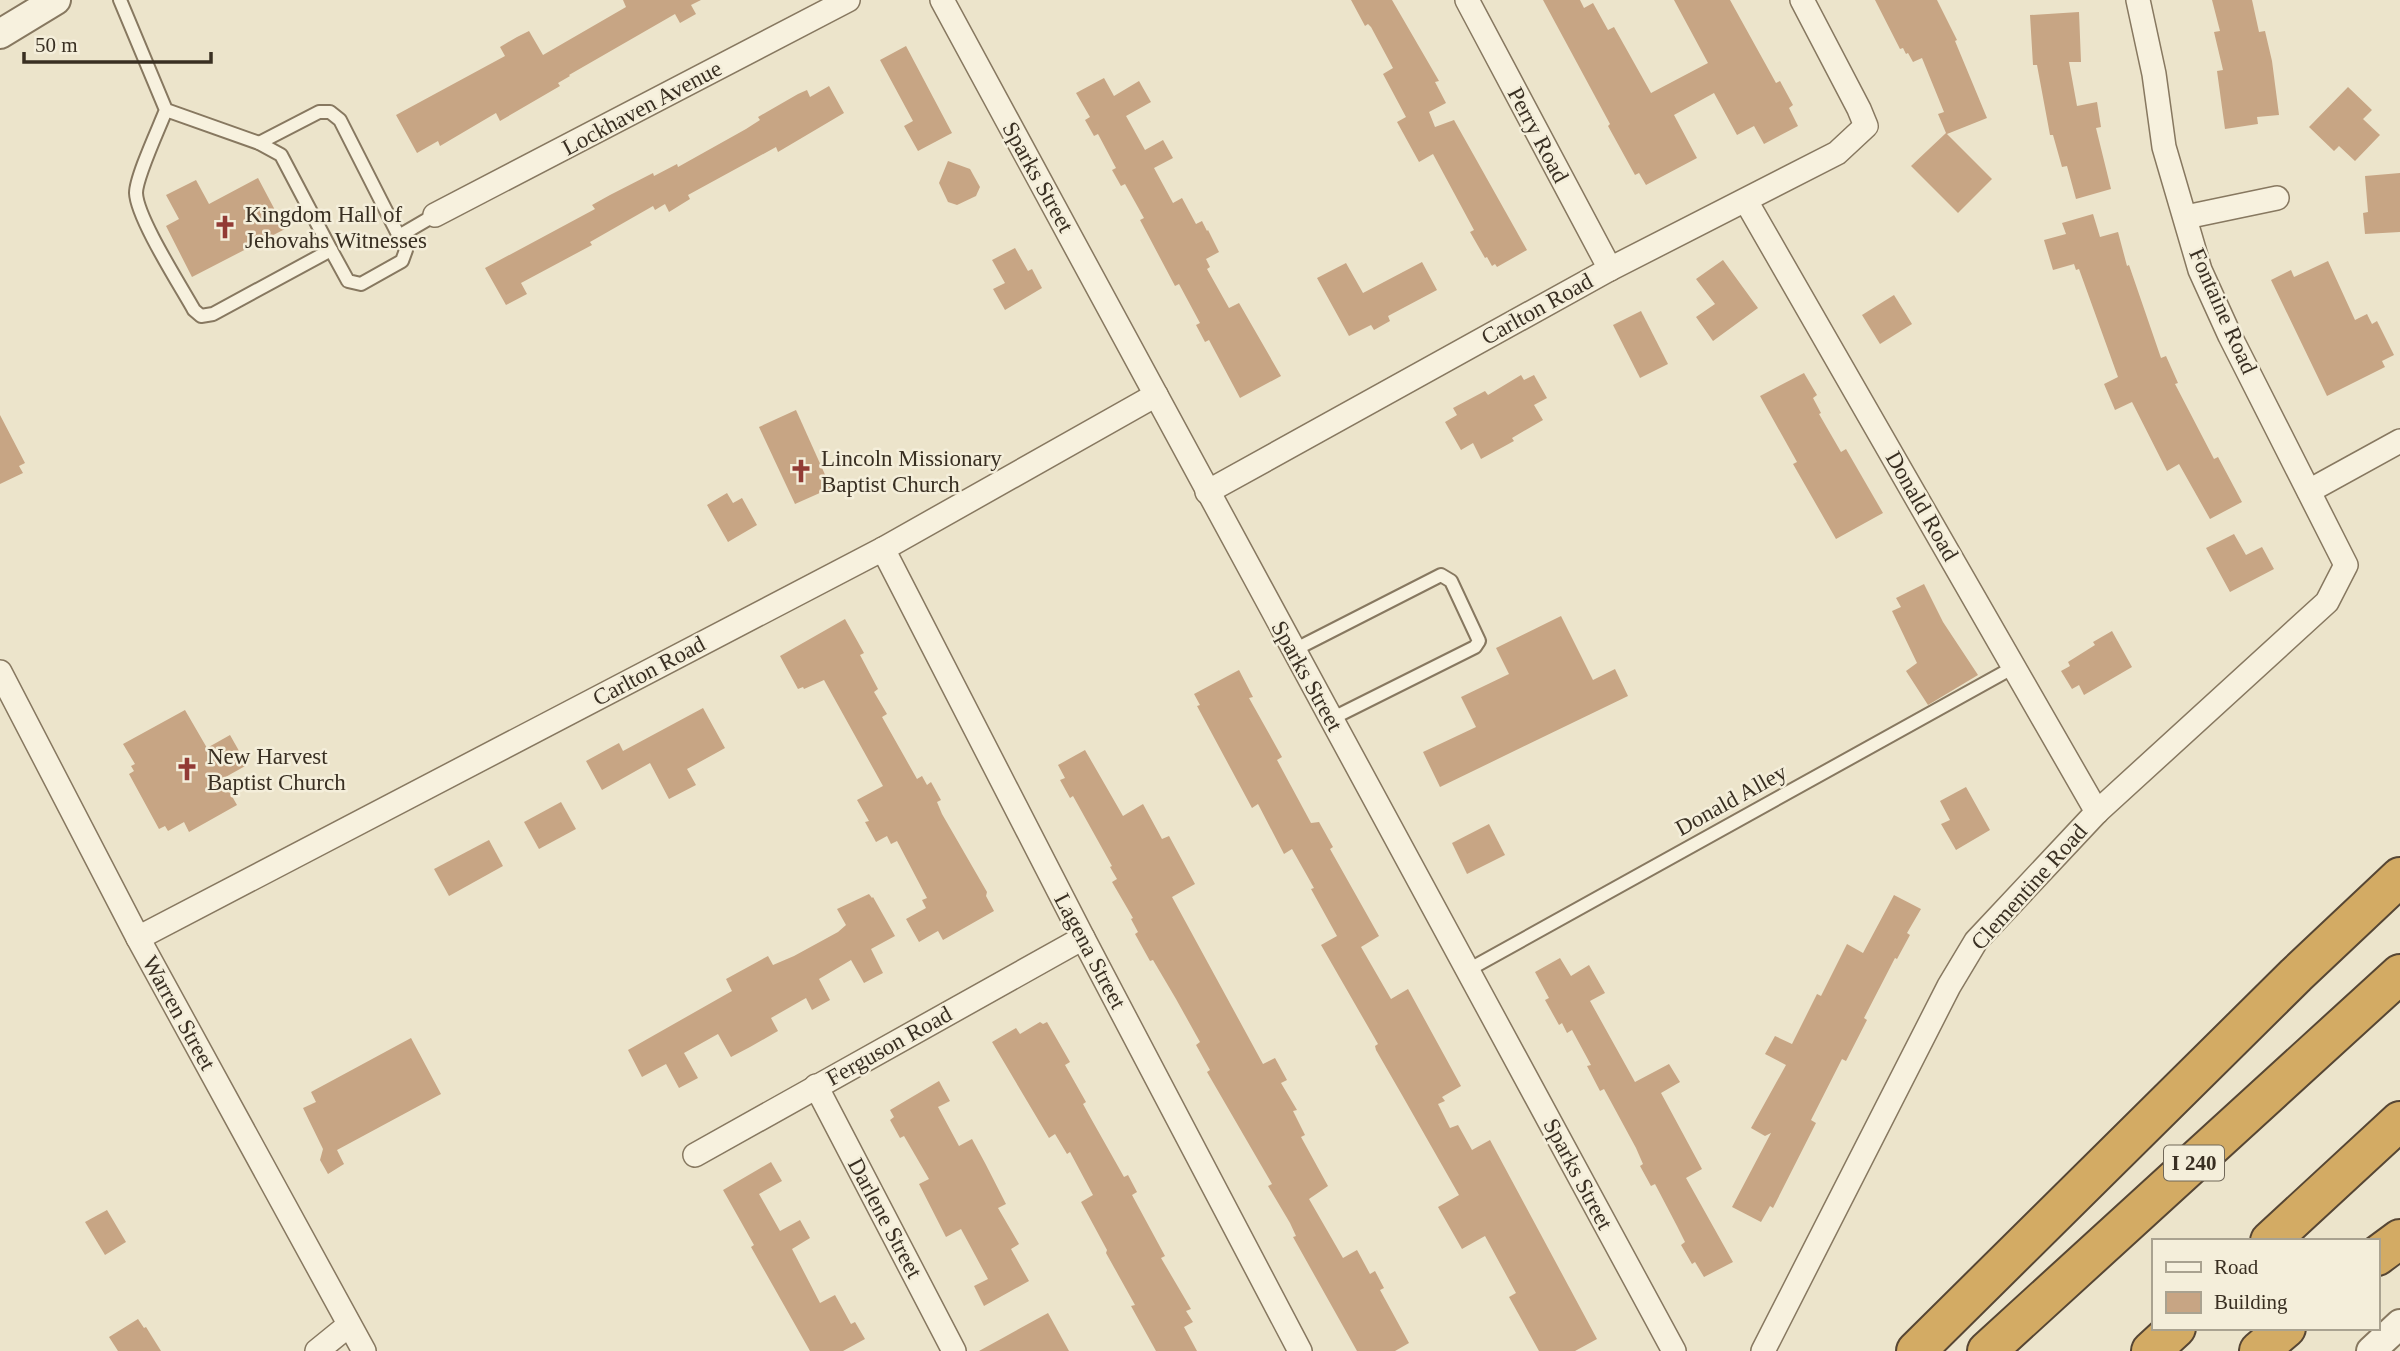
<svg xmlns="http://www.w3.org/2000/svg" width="2400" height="1351" font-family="'Times New Roman',serif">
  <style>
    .building { fill: #c7a584 }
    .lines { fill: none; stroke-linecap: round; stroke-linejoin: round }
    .service-casing { stroke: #877860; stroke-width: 16 }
    .minor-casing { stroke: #877860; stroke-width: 26 }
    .tertiary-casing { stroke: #877860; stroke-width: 32 }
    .motorway-casing { stroke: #564634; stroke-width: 42 }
    .service { stroke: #f7f1de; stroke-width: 12 }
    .minor { stroke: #f7f1de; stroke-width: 23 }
    .tertiary { stroke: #f7f1de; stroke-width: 28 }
    .motorway { stroke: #d3ab64; stroke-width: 38 }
    .labels { text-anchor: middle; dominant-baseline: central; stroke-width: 5; stroke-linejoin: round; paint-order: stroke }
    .shield { fill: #f4eeda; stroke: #716859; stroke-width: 2 }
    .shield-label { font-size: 21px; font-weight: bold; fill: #392f22 }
    .street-label { font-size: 23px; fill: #392f22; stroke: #f4eeda }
    .poi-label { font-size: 23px; fill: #392f22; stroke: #f4eeda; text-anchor: start }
  </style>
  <rect width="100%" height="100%" fill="#ece4cb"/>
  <g class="building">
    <path d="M623,0H701L691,5L696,14L680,23L675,14L569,75L570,76L558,83L560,86L500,121L496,113L440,146L438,141L417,153L396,115L505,56L500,47L517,37L529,31L543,55L626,7Z"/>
    <path d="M1351,0H1392L1439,81L1435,82L1446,103L1429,112L1435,127L1454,120L1527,250L1497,267L1495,264L1492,266L1487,257L1485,258L1470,232L1474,230L1433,154L1419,162L1397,122L1406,117L1383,74L1393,68L1371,27L1368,24L1365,26Z"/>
    <path d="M1543,0H1580L1584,8L1593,3L1608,30L1614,27L1651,93L1708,63L1674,0H1730L1776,83L1780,81L1793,105L1789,108L1798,126L1764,144L1754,126L1737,135L1714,93L1674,115L1697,158L1646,185L1639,173L1635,175L1608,126L1610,124Z"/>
    <path d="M1875,0H1937L1957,40L1955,41L1987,118L1947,134L1992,179L1958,213L1911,166L1946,133L1938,114L1944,112L1922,58L1913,62L1908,53L1906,54L1903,48L1900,49Z"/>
    <path d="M2212,0H2252L2259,32L2265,31L2272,61L2279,115L2257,117L2258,124L2225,129L2217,71L2223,70L2214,32L2220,31Z"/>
    <path d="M2079,12L2081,62H2069L2077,106L2097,102L2101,127L2096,128L2111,189L2076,199L2067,166L2062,167L2053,135H2050L2037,65H2033L2030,15Z"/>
    <path d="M906,46L952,133L918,151L904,126L913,121L880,60Z"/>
    <path d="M1104,78L1114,96L1139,81L1151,102L1126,116L1145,150L1163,140L1173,158L1154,168L1173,203L1182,198L1196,224L1202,221L1207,231L1208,230L1219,252L1206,259L1210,267L1207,269L1229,308L1239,303L1281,376L1240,398L1209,340L1205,342L1196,325L1200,323L1179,284L1175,286L1140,220L1144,218L1125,184L1121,186L1112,170L1116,168L1098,134L1094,136L1085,120L1090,117L1076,93Z"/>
    <path d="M829,86L844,113L778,152L776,147L688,195L690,199L669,212L665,204L655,210L653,206L590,242L592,245L521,283L527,294L506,305L485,268L595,209L592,205L610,195L653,173L654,176L677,164L678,167L746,129L760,120L758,117L798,94L807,90L810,97Z"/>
    <path d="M2348,87L2372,110L2363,119L2380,135L2355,161L2339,146L2334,151L2309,127Z"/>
    <path d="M948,161L970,169L980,187L976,196L957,205L948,202L939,183Z"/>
    <path d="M2400,173V232L2365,234L2363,213L2368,212L2365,176Z"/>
    <path d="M258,178L285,229L192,277L166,226L179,219L166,195L196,180L209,204Z"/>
    <path d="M2093,214L2100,237L2118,232L2127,266L2129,265L2161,358L2166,356L2178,383L2175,384L2214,459L2218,457L2242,502L2210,519L2179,464L2167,471L2132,402L2115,410L2104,384L2118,377L2079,269L2076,270L2074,264L2053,270L2044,240L2066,234L2062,223Z"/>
    <path d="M1015,248L1028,271L1032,269L1042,288L1005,310L993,289L1005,283L992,260Z"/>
    <path d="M1723,260L1758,308L1713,341L1696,317L1715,304L1696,279Z"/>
    <path d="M2328,261L2355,320L2367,314L2372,324L2377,321L2394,355L2382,361L2385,367L2327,396L2271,280L2291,270L2294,277Z"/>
    <path d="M1422,262L1437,290L1388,316L1390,321L1374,330L1371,325L1349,336L1317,278L1346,263L1363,293Z"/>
    <path d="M1894,295L1912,324L1880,344L1862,315Z"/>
    <path d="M1641,311L1668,364L1640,378L1613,325Z"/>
    <path d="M1804,373L1817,395L1813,398L1821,413L1819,414L1841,452L1846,449L1883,513L1836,539L1793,464L1797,462L1760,396Z"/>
    <path d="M1521,375L1524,380L1534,375L1547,398L1534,405L1543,420L1512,438L1514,441L1481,459L1473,443L1461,450L1445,422L1457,415L1453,408L1485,391L1488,395Z"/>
    <path d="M796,410L831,488L795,504L759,427Z"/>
    <path d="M0,415L25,463L19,466L23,473L0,484Z"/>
    <path d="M727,493L733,503L742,498L757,525L728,542L707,505Z"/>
    <path d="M2234,534L2246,555L2262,547L2274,569L2230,592L2206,548Z"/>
    <path d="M1924,584L1943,622L1978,675L1928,705L1906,671L1917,663L1892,611L1901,607L1896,598Z"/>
    <path d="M1561,616L1593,680L1615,669L1628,696L1440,787L1423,752L1476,727L1461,697L1509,674L1496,648Z"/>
    <path d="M845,619L864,653L860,655L878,689L874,692L887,714L882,717L917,779L922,776L927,785L931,782L941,800L937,802L942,814L987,892L986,896L994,911L943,940L938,931L919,942L906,919L926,908L922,900L927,898L897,841L891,844L887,836L876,842L865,822L869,821L857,800L883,786L824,680L804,689L803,687L798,689L780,656Z"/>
    <path d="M2112,631L2132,667L2084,695L2079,685L2072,689L2061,671L2070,666L2068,662L2095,645L2093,642Z"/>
    <path d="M1239,670L1253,697L1249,698L1282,757L1277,760L1311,823L1319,822L1333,847L1330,849L1379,936L1361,947L1391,999L1408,989L1461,1086L1442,1097L1445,1101L1438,1104L1450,1128L1458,1125L1472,1150L1490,1140L1597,1339L1575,1351H1539L1509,1297L1516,1293L1485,1236L1462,1249L1438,1207L1459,1195L1402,1095L1376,1050L1375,1046L1378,1044L1321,945L1337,936L1311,889L1314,888L1292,849L1284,854L1258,804L1252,808L1197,706L1200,705L1194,694Z"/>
    <path d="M703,708L725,748L687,769L696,785L669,799L650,763L602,790L586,761L619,743L623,751Z"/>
    <path d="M185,710L207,748L230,735L247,765L222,779L237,805L189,832L184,822L168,831L165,826L159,829L129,774L134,771L131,766L135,764L123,744Z"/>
    <path d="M1085,750L1123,816L1143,804L1162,839L1169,836L1195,884L1172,897L1263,1064L1275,1058L1287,1080L1281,1083L1297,1110L1293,1111L1305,1135L1301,1137L1328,1186L1309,1199L1343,1258L1357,1250L1370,1274L1375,1271L1384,1288L1380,1290L1409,1343L1395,1351H1357L1293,1237L1296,1236L1290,1223L1268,1186L1272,1184L1207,1072L1210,1070L1196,1045L1200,1042L1176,999L1153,960L1150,961L1135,934L1138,932L1131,919L1133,918L1112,882L1117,879L1110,867L1112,866L1073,796L1070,798L1060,780L1065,778L1058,765Z"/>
    <path d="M1966,787L1990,830L1956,850L1941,824L1950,820L1940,801Z"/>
    <path d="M561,802L576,829L539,849L524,822Z"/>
    <path d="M1489,824L1505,855L1467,874L1452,843Z"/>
    <path d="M489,840L503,866L449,896L434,869Z"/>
    <path d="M869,894L872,898L873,897L895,936L871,949L883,973L864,983L851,960L819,979L830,1000L812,1010L806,998L771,1018L778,1031L750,1047L731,1057L718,1034L684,1053L698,1078L679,1088L666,1064L642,1077L628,1050L732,991L726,979L768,956L773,965L794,956L838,932L846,925L837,909Z"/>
    <path d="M1894,895L1921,909L1907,933L1910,935L1897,959L1895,958L1864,1018L1867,1020L1846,1061L1842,1059L1811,1120L1816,1123L1773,1208L1770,1206L1761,1222L1732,1207L1771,1133L1765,1136L1751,1128L1786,1065L1765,1054L1775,1036L1792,1044L1817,994L1821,996L1847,944L1863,953Z"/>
    <path d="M1560,958L1571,976L1589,965L1605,993L1590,1001L1635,1082L1669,1064L1680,1082L1661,1093L1702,1169L1686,1178L1733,1262L1704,1277L1695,1262L1692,1264L1681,1245L1685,1242L1677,1226L1655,1184L1651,1186L1640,1166L1643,1164L1636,1148L1604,1089L1600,1091L1587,1066L1591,1065L1572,1030L1567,1033L1562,1023L1559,1025L1545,1000L1549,998L1535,972Z"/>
    <path d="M1040,1022L1043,1024L1047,1022L1070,1062L1065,1065L1086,1102L1083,1104L1089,1115L1124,1177L1128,1175L1137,1192L1132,1195L1165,1256L1161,1258L1191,1309L1186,1311L1193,1322L1184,1327L1197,1351H1156L1131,1306L1135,1305L1106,1253L1107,1250L1081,1202L1093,1195L1070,1152L1067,1154L1055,1134L1049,1138L992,1042L1016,1028L1020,1034Z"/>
    <path d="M411,1038L441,1094L337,1150L344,1164L328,1174L320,1160L323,1149L303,1108L316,1102L311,1092Z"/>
    <path d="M939,1081L950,1101L938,1107L959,1146L972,1139L985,1163L1006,1204L998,1208L1019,1244L1011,1249L1029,1281L984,1306L974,1286L988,1279L961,1229L946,1237L919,1184L929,1179L904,1136L900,1138L890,1120L894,1117L890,1110Z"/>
    <path d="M771,1162L782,1181L759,1194L780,1231L800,1220L810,1238L792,1249L820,1303L835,1295L851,1324L855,1322L865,1339L843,1351H810L751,1247L754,1245L723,1190Z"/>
    <path d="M107,1210L126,1242L105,1255L85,1222Z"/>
    <path d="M1048,1313L1069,1351H979Z"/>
    <path d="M138,1319L144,1328L146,1327L161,1351H118L109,1337Z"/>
  </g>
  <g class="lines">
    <g class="service-casing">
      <g id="service">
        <path d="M120,0L166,110C159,128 136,177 136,193C137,218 180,285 194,310L201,316L213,314L331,250L281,155L259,143L166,110"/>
        <path d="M259,143L319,112H330L340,120L406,250L402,261L361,284L348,281L331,250"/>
        <path d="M399,236L435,215"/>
        <path d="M1294,650L1441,575L1451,581L1479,641L1475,647L1331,719"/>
        <path d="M1468,970L2014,667"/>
      </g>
    </g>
    <g class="minor-casing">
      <g id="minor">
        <path d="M942,0L1674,1351"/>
        <path d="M1467,0L1610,269"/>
        <path d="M1746,201L2097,812"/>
        <path d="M435,215L848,0"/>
        <path d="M2186,217L2277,198"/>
        <path d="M2309,491L2400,441"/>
        <path d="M1207,492L1610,269L1837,153L1866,126L1859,109L1802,0"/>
        <path d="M883,549L1083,938L1300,1351"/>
        <path d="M0,672L138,938L364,1351"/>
        <path d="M138,938L883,549L1156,395"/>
        <path d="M816,1086L954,1351"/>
        <path d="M695,1155L1083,938"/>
        <path d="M317,1351L349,1325"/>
        <path d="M1763,1351L1949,986L1976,941L2097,812L2327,602L2346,565L2230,336L2200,270L2164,147L2154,74L2138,0"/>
      </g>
    </g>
    <g class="tertiary-casing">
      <g id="tertiary">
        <path d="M0,34L56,0"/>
        <path d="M2371,1351L2400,1324"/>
      </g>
    </g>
    <g class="motorway-casing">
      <g id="motorway">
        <path d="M2270,1241L2400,1121"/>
        <path d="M2377,1256L2400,1239"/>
        <path d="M1916,1351L2296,975L2400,877"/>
        <path d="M1987,1351L2400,974"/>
        <path d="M2151,1351L2176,1328"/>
        <path d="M2259,1351L2286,1328"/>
      </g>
    </g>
    <use href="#service" class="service"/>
    <use href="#minor" class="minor"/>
    <use href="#tertiary" class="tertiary"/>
    <use href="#motorway" class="motorway"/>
  </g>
  <defs>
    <g id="church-bare" transform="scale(1.89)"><path d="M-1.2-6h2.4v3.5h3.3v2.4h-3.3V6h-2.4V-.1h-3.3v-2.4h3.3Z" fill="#923b35" stroke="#f4eeda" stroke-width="2.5" paint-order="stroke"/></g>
  </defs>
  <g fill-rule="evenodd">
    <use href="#church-bare" x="225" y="227"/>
    <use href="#church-bare" x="801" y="471"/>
    <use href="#church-bare" x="187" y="769"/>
  </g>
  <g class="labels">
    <rect class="shield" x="2164" y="1145.5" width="60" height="35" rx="5"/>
    <g class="shield-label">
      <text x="2194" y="1163">I 240</text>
    </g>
    <g class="street-label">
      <text transform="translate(642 108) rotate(-28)">Lockhaven Avenue</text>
      <text transform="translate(1538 135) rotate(62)">Perry Road</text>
      <text transform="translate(1038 177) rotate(61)">Sparks Street</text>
      <text transform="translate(1537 309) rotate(-29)">Carlton Road</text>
      <text transform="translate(2223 311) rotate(66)">Fontaine Road</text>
      <text transform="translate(1922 506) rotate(60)">Donald Road</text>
      <text transform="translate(649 671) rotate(-28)">Carlton Road</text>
      <text transform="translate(1307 676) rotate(61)">Sparks Street</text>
      <text transform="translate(1731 800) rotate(-29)">Donald Alley</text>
      <text transform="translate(2029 887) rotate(-48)">Clementine Road</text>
      <text transform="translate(1090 951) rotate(62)">Lagena Street</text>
      <text transform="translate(179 1013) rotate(61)">Warren Street</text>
      <text transform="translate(889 1046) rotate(-29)">Ferguson Road</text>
      <text transform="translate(1578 1174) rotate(62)">Sparks Street</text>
      <text transform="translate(885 1218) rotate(62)">Darlene Street</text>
    </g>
    <g class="poi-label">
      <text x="245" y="214">Kingdom Hall of<tspan x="245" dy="26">Jehovahs Witnesses</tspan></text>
      <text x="821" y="458">Lincoln Missionary<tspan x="821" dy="26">Baptist Church</tspan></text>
      <text x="207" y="756">New Harvest<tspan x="207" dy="26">Baptist Church</tspan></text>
    </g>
  </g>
  <rect x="2152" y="1239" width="228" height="91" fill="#f4eeda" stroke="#a9a290" stroke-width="2"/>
  <rect x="2166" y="1262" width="35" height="10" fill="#f7f1de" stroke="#a9a290" stroke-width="2"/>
  <text x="2214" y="1274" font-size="21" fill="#392f22">Road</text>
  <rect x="2166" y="1292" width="35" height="21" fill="#c7a584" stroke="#a9a290" stroke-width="2"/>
  <text x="2214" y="1309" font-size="21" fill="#392f22">Building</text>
  <path d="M24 52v10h187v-10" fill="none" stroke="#392f22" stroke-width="3.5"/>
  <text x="35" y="52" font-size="21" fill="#392f22" stroke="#f4eeda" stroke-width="5" paint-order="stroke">50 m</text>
</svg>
